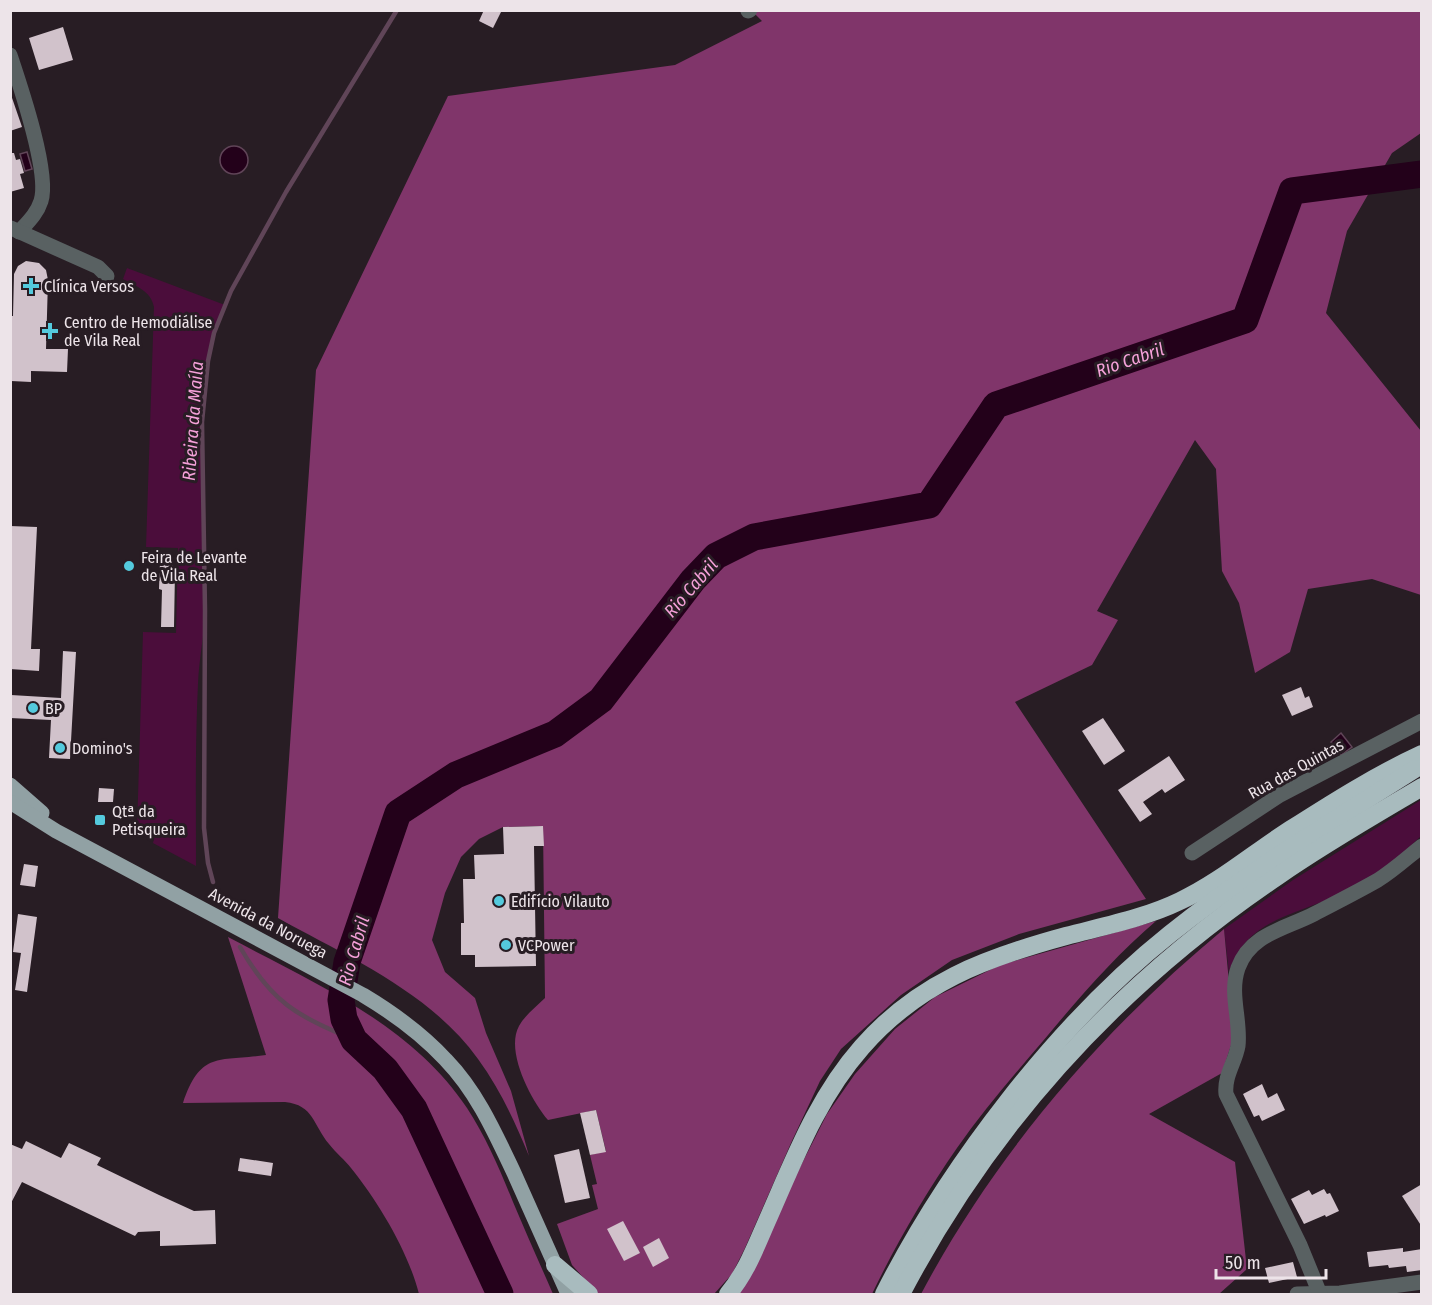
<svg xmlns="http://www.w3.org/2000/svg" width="1432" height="1305" font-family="'Fira Sans Condensed',sans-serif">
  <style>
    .green { fill: #4b0d3b }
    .forest { fill: #80356a }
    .water { fill: #23011a; stroke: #604558; stroke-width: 1.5 }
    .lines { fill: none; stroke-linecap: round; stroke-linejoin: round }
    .stream { stroke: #604558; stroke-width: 4.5 }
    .river { stroke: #23011a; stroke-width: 27 }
    .building { fill: #d1c2cb }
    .minor { stroke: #596162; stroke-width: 15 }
    .major { stroke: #91a1a4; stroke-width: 15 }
    .highway { stroke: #a8bbbe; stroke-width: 18 }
    .poi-dot { fill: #54cadd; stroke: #281d24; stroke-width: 2 }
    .labels { text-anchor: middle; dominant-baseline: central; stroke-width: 6; stroke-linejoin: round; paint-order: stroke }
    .poi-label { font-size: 16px; fill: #ede4e9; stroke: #281d24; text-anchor: start }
    .street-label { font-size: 16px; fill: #ede4e9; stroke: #281d24 }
    .water-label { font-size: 18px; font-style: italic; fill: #f5a1d9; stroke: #281d24 }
  </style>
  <rect width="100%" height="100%" fill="#281d24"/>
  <g class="green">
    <path d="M127,268L225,305C189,402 205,506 205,607C205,632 199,658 198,684C195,744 196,805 196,866L153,843L154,839L137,830L143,632L176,633L178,548L146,547L154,307C151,291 136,286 123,279Z"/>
    <path d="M1421,800V836C1407,849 1393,864 1376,874C1361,882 1346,891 1331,898C1288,917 1245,922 1229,973L1224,929L1293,880Z"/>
  </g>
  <g class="forest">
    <path d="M752,11H1421V133L1392,153L1347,231L1326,313L1421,431V595L1372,579L1308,589L1290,652L1255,673L1239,603L1222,571L1216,469L1195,440L1097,611L1118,620L1092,665L1015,702L1146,899L1019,934L952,960L901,995L841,1049L820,1081L791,1143L745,1248L732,1274L714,1294H598L572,1265L557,1224L598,1209L592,1185L597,1184L590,1155L606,1151L596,1110L548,1120C531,1100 505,1051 519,1026C525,1015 537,1006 545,998L543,826L503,827L479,839L461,857L445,893L432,940L445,972L475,998L486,1033L511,1091L529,1156C515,1122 500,1089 478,1059C430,992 348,957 278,918L316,370L448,96L675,65L762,21Z"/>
    <path d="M1156,921C1114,957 1078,999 1043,1041C1013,1076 983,1111 957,1148C925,1194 896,1244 872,1294H736L827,1114L855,1074L895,1029L935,997L1000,965Z"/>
    <path d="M1224,929L1234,1036L1222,1073L1149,1114L1235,1162L1247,1269L1219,1294H921C996,1153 1101,1031 1224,929Z"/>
    <path d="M228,937C314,983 411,1024 467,1108C486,1137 500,1170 513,1202C526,1233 540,1264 553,1294H419C408,1251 379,1203 351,1168C345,1160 336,1153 329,1144C313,1125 314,1105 285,1102L183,1103C201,1050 219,1062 266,1055Z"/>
  </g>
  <g class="water">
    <circle cx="234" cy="160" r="14"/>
    <path d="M27,152L32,169L25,171L20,154Z"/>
    <path d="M1341,733L1352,747L1341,755L1331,742Z"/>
  </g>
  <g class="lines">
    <g class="stream">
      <path d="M213,882L208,863L204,828L205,610L202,422L208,361L214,333L231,291L286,192L397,10"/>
      <path d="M240,947C272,1003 296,1015 354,1040"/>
    </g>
    <path class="river" d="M500,1294L414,1109L385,1069L354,1040L344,1019L341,1000L347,962L398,813L456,775L555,734L601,700L693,580L716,556L754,537L929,505L996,405L1245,320L1292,191L1422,174"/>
  </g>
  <g class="building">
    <path d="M484,10H502L493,28L479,21Z"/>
    <path d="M63,27L73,60L39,70L29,38Z"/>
    <path d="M10,92L22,127L10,131Z"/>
    <path d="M10,153H14L16,160L20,159L24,173L20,174L24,188L10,192Z"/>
    <path d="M26,261L39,263L46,270L48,280L46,349H68L67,372L31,371V382L11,381L10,316H13L14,274L18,266Z"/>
    <path d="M10,526L37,527L31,649H40L39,671L10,669Z"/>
    <path d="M160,561H173V571H175L174,627H161L162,590L159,589Z"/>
    <path d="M63,651L76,652L70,759L49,758L51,720L10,718L11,695L61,698Z"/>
    <path d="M1301,687L1305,698L1309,696L1313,707L1292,716L1282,695Z"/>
    <path d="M1103,718L1125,751L1104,765L1082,731Z"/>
    <path d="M1169,756L1185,780L1165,793L1162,789L1143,802L1152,814L1140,822L1118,790Z"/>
    <path d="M99,788L114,789L113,802H98Z"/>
    <path d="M543,826L544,846H534L536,966L475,967V955H461V923H464L463,879H475L474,855L504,854L503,827Z"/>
    <path d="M24,864L38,866L35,887L20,885Z"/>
    <path d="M18,914L37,917L27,992L15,990L21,953L13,952Z"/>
    <path d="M1262,1084L1268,1098L1277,1093L1285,1110L1262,1121L1259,1115L1254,1117L1243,1094Z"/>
    <path d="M596,1110L606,1152L590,1155L580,1113Z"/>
    <path d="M26,1141L61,1158L69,1143L101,1158L97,1165L159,1195L194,1211L215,1210L216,1244L160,1246V1231L138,1232L135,1236L22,1182L10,1205V1144L22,1149Z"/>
    <path d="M579,1149L590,1198L565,1203L554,1155Z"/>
    <path d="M240,1158L273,1163L271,1176L238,1171Z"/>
    <path d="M1422,1184V1227L1402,1196Z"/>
    <path d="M1324,1189L1327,1194L1330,1193L1339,1211L1326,1217L1325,1215L1304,1224L1291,1199L1309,1190L1312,1195Z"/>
    <path d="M623,1221L640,1253L624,1261L607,1229Z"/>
    <path d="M659,1238L669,1258L653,1267L643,1247Z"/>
    <path d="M1403,1248V1252L1422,1249V1270L1407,1272L1406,1266L1389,1268L1388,1265L1369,1267L1367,1252Z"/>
    <path d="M1293,1262L1297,1277L1269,1283L1265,1268Z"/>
  </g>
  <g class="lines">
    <g class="minor">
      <path d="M748,11L750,10"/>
      <path d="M10,55C20,85 50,173 41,201C37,214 27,223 19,232"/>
      <path d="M11,228L98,267L107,276"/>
      <path d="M1192,853L1280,795L1422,721"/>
      <path d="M1297,1294L1340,1293L1422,1282"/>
      <path d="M1320,1294L1300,1245L1226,1094C1224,1076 1235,1063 1238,1046C1241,1020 1229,994 1238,968C1250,934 1285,929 1314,914C1335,903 1357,892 1378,880C1394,870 1408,857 1422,846"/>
    </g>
    <g class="major">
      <path d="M10,785L42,813"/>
      <path d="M10,802L56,831L363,995C393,1013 422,1034 446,1060C477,1092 495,1133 514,1173C532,1213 550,1254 568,1294"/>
    </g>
    <g class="highway">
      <path d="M555,1265L589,1294"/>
      <path d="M728,1294C746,1273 756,1246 767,1221C794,1160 817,1098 862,1047C918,983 985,958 1066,936C1104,926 1145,918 1180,901C1218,883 1250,856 1285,833C1329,805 1374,776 1422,754"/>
      <path d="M884,1294C949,1166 1057,1024 1170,934C1247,872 1332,822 1415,769"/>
      <path d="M901,1294C990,1124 1118,984 1278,876C1324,844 1373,816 1422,787"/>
    </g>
  </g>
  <g class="poi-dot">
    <path d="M28 277h6v6h6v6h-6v6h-6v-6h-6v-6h6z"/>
    <path d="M47 322h6v6h6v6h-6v6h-6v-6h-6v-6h6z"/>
    <circle cx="129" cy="566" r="6"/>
    <circle cx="33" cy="708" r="6"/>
    <circle cx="60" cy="748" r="6"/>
    <rect x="94" y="814" width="12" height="12" rx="3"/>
    <circle cx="499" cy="901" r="6"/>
    <circle cx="506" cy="945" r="6"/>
  </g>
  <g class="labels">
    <g class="poi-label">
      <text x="44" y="286">Clínica Versos</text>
      <text x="64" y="322">Centro de Hemodiálise<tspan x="64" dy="18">de Vila Real</tspan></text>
      <text x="141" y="557">Feira de Levante<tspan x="141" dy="18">de Vila Real</tspan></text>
      <text x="45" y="708">BP</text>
      <text x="72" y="748">Domino's</text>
      <text x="112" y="811">Qtª da<tspan x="112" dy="18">Petisqueira</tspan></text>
      <text x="511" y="901">Edifício Vilauto</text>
      <text x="518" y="945">VCPower</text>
    </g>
    <g class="street-label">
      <text transform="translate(1296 769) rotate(-29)">Rua das Quintas</text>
      <text transform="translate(268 923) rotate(28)">Avenida da Noruega</text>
    </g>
    <g class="water-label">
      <text transform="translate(1130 360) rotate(-19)">Rio Cabril</text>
      <text transform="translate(193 421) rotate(-86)">Ribeira da Maíla</text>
      <text transform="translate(691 588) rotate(-49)">Rio Cabril</text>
      <text transform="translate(354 951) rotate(-74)">Rio Cabril</text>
    </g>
  </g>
  <rect width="1432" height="1305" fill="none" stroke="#ede4e9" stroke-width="24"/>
  <path d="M1216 1269v9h110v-9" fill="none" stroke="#ede4e9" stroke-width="3"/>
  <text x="1225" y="1269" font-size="18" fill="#ede4e9" stroke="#281d24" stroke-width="4.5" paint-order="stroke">50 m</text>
</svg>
